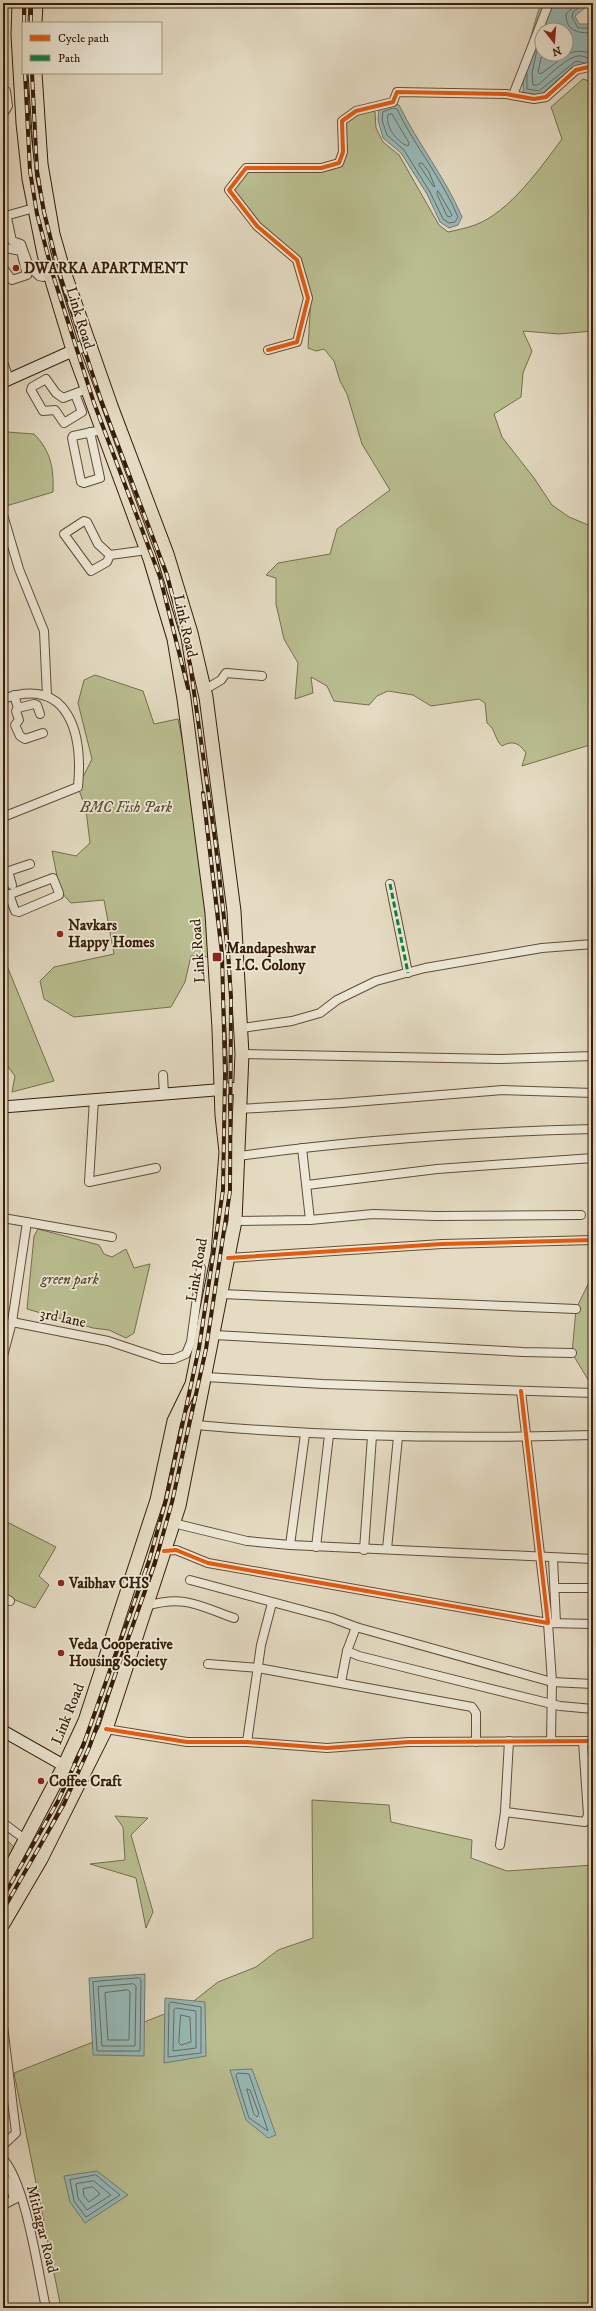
<svg xmlns="http://www.w3.org/2000/svg" width="596" height="2311" font-family="'IM FELL DW Pica',serif">
  <style>
    .green { fill: #b9be90; stroke: #786e4c }
    .water { fill: #97bab9; stroke: #717c72; fill-rule: evenodd }
    .lines { fill: none; stroke-linecap: round; stroke-linejoin: round }
    .shore { stroke: #676c60; stroke-width: 1 }
    .street-casing { stroke: #624d36; stroke-width: 10 }
    .secondary-casing { stroke: #371e08; stroke-width: 13 }
    .primary-casing { stroke: #371e08; stroke-width: 15 }
    .street { stroke: #ede8d7; stroke-width: 8 }
    .secondary { stroke: #ede8d7; stroke-width: 11 }
    .primary { stroke: #e4dbc2; stroke-width: 13 }
    .rail-casing { stroke: #371e08; stroke-width: 4 }
    .rail { stroke: #ede8d7; stroke-width: 2.5; stroke-dasharray: 8; stroke-linecap: butt }
    .quiet { stroke: #00873e; stroke-width: 3; stroke-dasharray: 6 3; stroke-linecap: butt }
    .cycleway-casing { stroke: #ede8d7; stroke-width: 6 }
    .cycleway { stroke: #e8590c; stroke-width: 4 }
    .poi-dot { fill: #8f2418; stroke: #ede8d7; stroke-width: 1.5 }
    .labels { text-anchor: middle; dominant-baseline: central; stroke-width: 3.5; stroke-linejoin: round; paint-order: stroke }
    .poi-label { font-size: 15px; font-weight: bold; fill: #371e08; stroke: #ede8d7; text-anchor: start }
    .street-label { font-size: 15px; fill: #371e08; stroke: #ede8d7 }
    .park-label { font-size: 15px; font-style: italic; fill: #5e4e31; stroke: #ede8d7 }
  </style>
  <rect width="100%" height="100%" fill="#e4dbc2"/>
  <filter id="stains"><feTurbulence type="fractalNoise" baseFrequency=".005" numOctaves="4"/><feColorMatrix values="0 0 0 0 .2 0 0 0 0 .09 0 0 0 0 .02 0 0 0 .5 -.17"/></filter>
  <radialGradient id="worn" r=".72"><stop offset=".6" stop-color="#630" stop-opacity="0"/><stop offset="1" stop-color="#630" stop-opacity=".3"/></radialGradient>
  <g class="green">
    <path d="M583,79L593,82V331L559,334L523,331L532,351L523,373L521,397L494,414L502,437L534,478L552,505L569,517L593,527V744L522,766L526,753C519,743 513,740 502,746C494,739 496,729 487,723L485,703L479,699L431,706L413,695L388,691L377,696L369,705L334,701L327,686L311,677L313,693L295,699L298,663L284,639L276,604V578L266,575L278,563L330,554L337,529L390,490L362,444L347,394L340,381L334,361L324,349L316,351L308,348L311,296L298,258L258,223L232,190L248,171L341,166L344,123L359,113L372,110L375,112L376,128L383,142L399,155L439,225L448,232C457,230 467,228 475,225C510,212 541,167 562,139L551,107Z"/>
    <path d="M7,432L34,434C51,451 54,469 53,492L6,506L3,499V434Z"/>
    <path d="M95,675L143,691L154,724L178,719L197,811L210,957L191,956L185,982L171,1007L74,1017L44,999L40,981L54,967L114,954L104,900L71,903L60,891L52,851L76,856L90,843L86,810L78,787L92,759L78,703L84,680Z"/>
    <path d="M3,956L54,1081L12,1092L15,1076L3,1060Z"/>
    <path d="M38,1229L99,1245L104,1254L112,1257L126,1249L134,1268L150,1264L134,1333L126,1338L109,1330L93,1328L27,1309L34,1236Z"/>
    <path d="M593,1274V1388L572,1353L576,1309Z"/>
    <path d="M3,1520L56,1547L39,1576L49,1585L35,1608L3,1595Z"/>
    <path d="M312,1800L389,1805L391,1822L472,1840L471,1858L507,1871L593,1865V2308H61L14,2073L190,2004L218,1982L256,1967L278,1950L313,1938Z"/>
    <path d="M115,1816L148,1818L131,1835L153,1912L146,1928L136,1878L90,1864L125,1860L123,1827Z"/>
    <path d="M3,1836L14,1847L3,1867Z"/>
  </g>
  <g class="water">
    <path d="M541,3H591L575,16L579,24H593V70L579,65L557,80L541,95L523,93C523,62 531,33 541,3ZM542,30H566V54H542Z"/>
    <path d="M394,104L399,105C418,144 445,177 462,217L458,225L449,228L440,222L427,194L401,153L383,138L378,120L379,108Z"/>
    <path d="M145,1974L144,2056L93,2055L89,1978Z"/>
    <path d="M165,1998L205,2002L206,2056L164,2063Z"/>
    <path d="M252,2069L276,2135L268,2138L246,2120L230,2070Z"/>
    <path d="M97,2171L128,2195L85,2223L70,2202L64,2176Z"/>
  </g>
  <g class="lines">
    <g class="shore">
      <path d="M577,3L566,14C566,32 579,33 593,33"/>
      <path d="M585,3L573,12L572,17L578,28H593"/>
      <path d="M538,45L532,73L533,85H538C546,78 567,57 578,56C583,55 589,59 593,60"/>
      <path d="M542,54L538,72L540,74C560,63 567,44 593,54"/>
      <path d="M527,73V89L539,91L576,61L585,63"/>
      <path d="M394,108L397,109C415,147 442,178 458,217L455,222L449,223L443,219L430,192L404,150L387,135L382,120L383,112Z"/>
      <path d="M392,114L409,143L408,146C397,142 385,127 388,115Z"/>
      <path d="M420,163H422L429,172L435,187L433,186L419,165Z"/>
      <path d="M438,191L452,215L450,217L447,216L437,194Z"/>
      <path d="M139,1978L141,1980L140,2051H97L93,1982Z"/>
      <path d="M134,1984L136,1986L135,2046H102L98,1987Z"/>
      <path d="M128,1990L130,1992L129,2040H108L105,1993Z"/>
      <path d="M171,2002L201,2007V2053L168,2057L169,2004Z"/>
      <path d="M176,2008L196,2011V2048L173,2051L174,2010Z"/>
      <path d="M181,2015L190,2017L191,2042L181,2045L179,2043Z"/>
      <path d="M238,2073L249,2074L268,2131L249,2118L236,2076Z"/>
      <path d="M247,2089L250,2090L259,2114L257,2117L254,2114Z"/>
      <path d="M96,2175L120,2195L86,2217L74,2201L70,2180Z"/>
      <path d="M94,2181L111,2195L87,2210L78,2198L76,2184Z"/>
      <path d="M93,2187L100,2194L89,2202L84,2196L83,2189Z"/>
    </g>
    <g class="street-casing">
      <g id="street">
        <path d="M513,95L549,3"/>
        <path d="M3,114L8,106L6,91"/>
        <path d="M34,208L9,215L7,218L12,241L21,244L29,266L39,276L43,277L50,275"/>
        <path d="M3,244L6,248L21,251L27,275L12,280L3,268"/>
        <path d="M268,350L297,342L308,298L297,260L257,226L229,190L246,168H321L339,163L343,152L342,121L356,111L393,102L397,92L506,94L534,99L546,97L576,70L593,66"/>
        <path d="M3,362L9,379"/>
        <path d="M75,394L82,412L64,423L55,410L43,411L31,390L32,387L46,379L56,393L63,398L87,389"/>
        <path d="M90,432L100,478L84,483L81,482L72,438L73,436L102,430"/>
        <path d="M3,515L19,569L44,631L47,696"/>
        <path d="M110,555L98,544L87,522L84,521L64,534L91,571L107,562L110,555L147,550"/>
        <path d="M204,690L221,680L226,673L262,676"/>
        <path d="M14,695L18,708L16,711L19,720L15,725L20,736L25,739L43,733"/>
        <path d="M3,699C69,675 83,734 78,787L3,817"/>
        <path d="M18,708L34,704L37,705L40,714"/>
        <path d="M8,871L12,885"/>
        <path d="M3,873L30,864"/>
        <path d="M3,884L5,896L3,897"/>
        <path d="M390,884L408,973"/>
        <path d="M5,896L53,878L59,893V895L19,912L15,911L9,894"/>
        <path d="M242,1028L292,1021L320,1013L337,1000L376,981L425,968L542,948L593,944"/>
        <path d="M242,1054L499,1059L593,1056"/>
        <path d="M163,1075L164,1094"/>
        <path d="M94,1099L89,1182L156,1168"/>
        <path d="M239,1109L342,1103L503,1090L593,1093"/>
        <path d="M302,1148L310,1220"/>
        <path d="M239,1156C356,1140 474,1132 593,1129"/>
        <path d="M307,1185L437,1169L593,1158"/>
        <path d="M3,1218L112,1237"/>
        <path d="M235,1221L310,1220L373,1214L436,1216L581,1215"/>
        <path d="M228,1258L442,1244L593,1240"/>
        <path d="M221,1294L576,1309"/>
        <path d="M12,1322L108,1341L162,1359H174L186,1354L191,1342L201,1268"/>
        <path d="M214,1335L523,1352L572,1353"/>
        <path d="M3,1356L12,1322L27,1222"/>
        <path d="M206,1377L323,1384L593,1393"/>
        <path d="M196,1425C328,1437 460,1439 592,1435"/>
        <path d="M173,1523L247,1541L290,1545L593,1559"/>
        <path d="M290,1545L305,1434"/>
        <path d="M316,1547L329,1435"/>
        <path d="M387,1549L398,1437"/>
        <path d="M364,1550L372,1436"/>
        <path d="M164,1551L176,1550L208,1563L548,1623L521,1391"/>
        <path d="M553,1558L556,1623"/>
        <path d="M190,1580L332,1618L356,1627L552,1682L593,1684"/>
        <path d="M556,1588H593"/>
        <path d="M3,1597L10,1601"/>
        <path d="M146,1606C185,1595 197,1605 234,1618"/>
        <path d="M356,1627L347,1651L359,1656L560,1706L593,1709"/>
        <path d="M208,1664L258,1668L472,1707L476,1713V1742"/>
        <path d="M341,1682L347,1651"/>
        <path d="M106,1729L187,1742H247L327,1748L409,1742L593,1741"/>
        <path d="M551,1741L552,1682L548,1623L593,1624"/>
        <path d="M247,1742L261,1645L272,1603"/>
        <path d="M505,1812L585,1822L588,1815L583,1741"/>
        <path d="M3,1823L26,1840"/>
        <path d="M500,1845L505,1812L509,1741"/>
        <path d="M3,2145L16,2133L3,2026"/>
        <path d="M3,2159C26,2184 38,2272 46,2308"/>
        <path d="M3,2174L11,2188L14,2199"/>
        <path d="M3,2205L19,2197"/>
      </g>
    </g>
    <g class="secondary-casing">
      <g id="secondary">
        <path d="M3,382L90,343"/>
        <path d="M3,1107L240,1088"/>
        <path d="M3,1731L84,1777"/>
      </g>
    </g>
    <g class="primary-casing">
      <g id="primary">
        <path d="M35,23L36,3"/>
        <path d="M3,1882L64,1766L85,1721L157,1500L174,1421L192,1384L218,1254L226,1152L222,1115L219,1029L212,913L184,699L174,639L150,559L73,350L44,254L29,179L23,123L18,35L19,3"/>
        <path d="M3,1924L41,1859L106,1729L179,1506L235,1221L242,1054L234,911L206,697L191,633L167,554L111,406L63,269L53,234L41,164L35,73"/>
      </g>
    </g>
    <use href="#street" class="street"/>
    <use href="#secondary" class="secondary"/>
    <use href="#primary" class="primary"/>
    <g class="rail-casing">
      <g id="rail">
        <path d="M24,23V3"/>
        <path d="M31,23V3"/>
        <path d="M25,73L30,171L37,214L53,275L94,403L160,577L188,688"/>
        <path d="M3,1897L58,1801L83,1746L149,1561L166,1500L199,1348L223,1190L225,1074L222,954L203,793"/>
        <path d="M3,1910L64,1804L89,1748L155,1563L172,1502L206,1349L230,1191L231,997L228,953L215,839L190,664L167,575L101,400L59,272L44,212L37,171L32,73"/>
      </g>
    </g>
    <use href="#rail" class="rail"/>
    <path class="quiet" d="M390,884L408,973"/>
    <g class="cycleway-casing">
      <g id="cycleway">
        <path d="M268,350L297,342L308,298L297,260L257,226L229,190L246,168H321L339,163L343,152L342,121L356,111L393,102L397,92L506,94L534,99L546,97L576,70L593,66"/>
        <path d="M228,1258L442,1244L593,1240"/>
        <path d="M164,1551L176,1550L208,1563L548,1623L521,1391"/>
        <path d="M106,1729L187,1742H247L327,1748L409,1742L593,1741"/>
      </g>
    </g>
    <use href="#cycleway" class="cycleway"/>
  </g>
  <g class="poi-dot">
    <circle cx="16" cy="268" r="4"/>
    <circle cx="60" cy="934" r="4"/>
    <rect x="212" y="952" width="10" height="10" rx="2"/>
    <circle cx="61" cy="1583" r="4"/>
    <circle cx="61" cy="1653" r="4"/>
    <circle cx="41" cy="1781" r="4"/>
  </g>
  <g class="labels">
    <g class="poi-label">
      <text x="24" y="268">DWARKA APARTMENT</text>
      <text x="68" y="925">Navkars<tspan x="68" dy="17">Happy Homes</tspan></text>
      <text x="226" y="948">Mandapeshwar<tspan x="226" dy="17">- I.C. Colony</tspan></text>
      <text x="69" y="1583">Vaibhav CHS</text>
      <text x="69" y="1644">Veda Cooperative<tspan x="69" dy="17">Housing Society</tspan></text>
      <text x="49" y="1781">Coffee Craft</text>
    </g>
    <g class="street-label">
      <text transform="translate(80 318) rotate(73)">Link Road</text>
      <text transform="translate(185 626) rotate(77)">Link Road</text>
      <text transform="translate(198 951) rotate(-94)">Link Road</text>
      <text transform="translate(197 1270) rotate(-80)">Link Road</text>
      <text transform="translate(63 1318) rotate(12)">3rd lane</text>
      <text transform="translate(68 1714) rotate(-68)">Link Road</text>
      <text transform="translate(42 2229) rotate(76)">Mithagar Road</text>
    </g>
    <g class="park-label">
      <text x="126" y="807">BMC Fish Park</text>
      <text x="70" y="1279">green park</text>
    </g>
  </g>
  <rect width="596" height="2311" fill="none" stroke="#e4dbc2" stroke-width="16"/>
  <rect x="4" y="4" width="588" height="2303" fill="none" stroke="#371e08" stroke-width="2"/>
  <rect x="8" y="8" width="580" height="2295" fill="none" stroke="#371e08"/>
  <rect x="22" y="22" width="140" height="52" fill="#ede8d7" stroke="#a49784"/>
  <rect x="30" y="35" width="20" height="6" fill="#e8590c" stroke="#a49784"/>
  <text x="58" y="42" font-size="12" fill="#371e08">Cycle path</text>
  <rect x="30" y="55" width="20" height="6" fill="#00873e" stroke="#a49784"/>
  <text x="58" y="62" font-size="12" fill="#371e08">Path</text>
  <g transform="translate(554 42) rotate(163)"><circle r="19" fill="#ede8d7" stroke="#a49784"/>
  <path d="M0-3L7 15L0 10L-7 15Z" fill="#8f2418"/>
  <text y="-6" font-size="11" font-weight="bold" text-anchor="middle" fill="#371e08">N</text>
  </g>
  <rect width="100%" height="100%" filter="url(#stains)"/>
  <rect width="100%" height="100%" fill="url(#worn)"/>
</svg>
